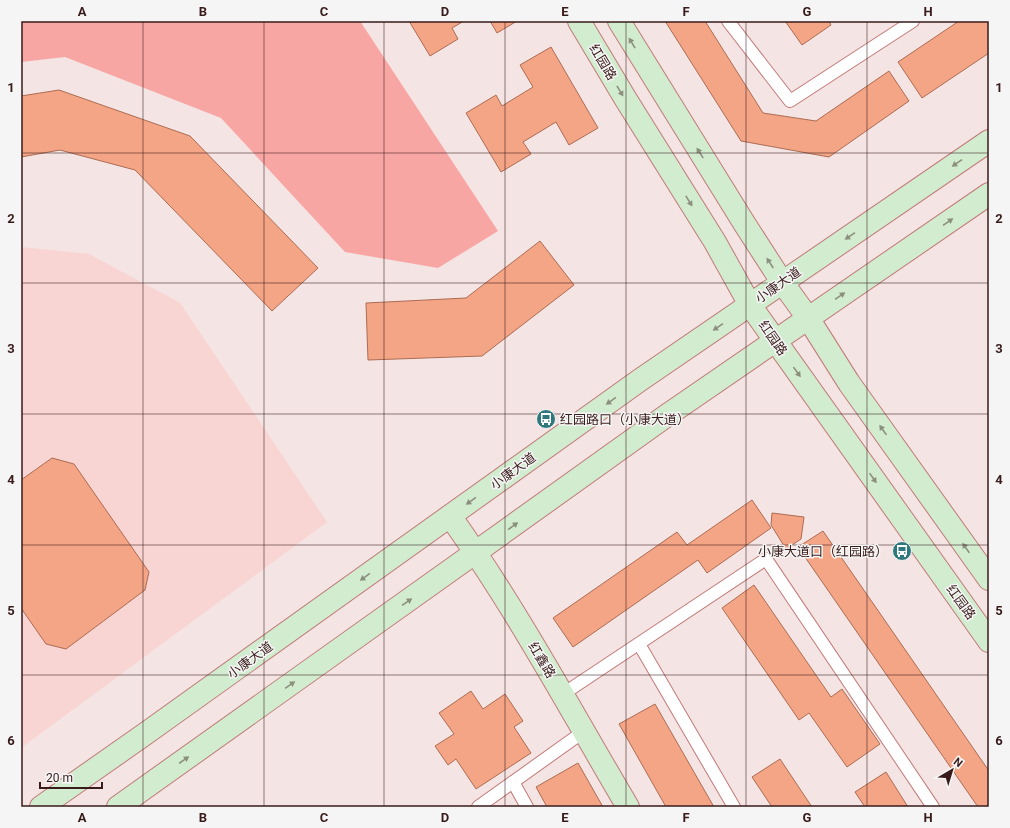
<svg xmlns="http://www.w3.org/2000/svg" width="1010" height="828" font-family="Roboto,'Noto Sans SC',sans-serif">
  <style>
    .built { fill: #f8d4d2 }
    .green { fill: #f8a6a3 }
    .building { fill: #f4a586; stroke: #ac6c53 }
    .lines { fill: none; stroke-linecap: round; stroke-linejoin: round }
    .lane-casing { stroke: #c27a78; stroke-width: 14 }
    .secondary-casing { stroke: #c27a78; stroke-width: 24 }
    .lane { stroke: #fff; stroke-width: 12 }
    .secondary { stroke: #d1eccf; stroke-width: 22 }
    .oneway { fill: #8c8e7e }
    .grid { fill: none; stroke: #381b1a; stroke-width: 1; stroke-opacity: 0.55 }
    .labels { text-anchor: middle; dominant-baseline: central; stroke-width: 3; stroke-linejoin: round; paint-order: stroke }
    .street-label { font-size: 13px; fill: #381b1a; stroke: #f5f5f5 }
    .poi-label { font-size: 13px; fill: #381b1a; stroke: #f5f5f5; text-anchor: start }
    .neatline { fill: none; stroke: #381b1a; stroke-width: 1.5 }
    .grid-label { font-size: 13px; text-anchor: middle; font-weight: bold; fill: #381b1a }
  </style>
  <rect width="100%" height="100%" fill="#f4e4e3"/>
  <path class="built" d="M21,247L89,254L180,303L327,522L21,748Z"/>
  <path class="green" d="M21,21H360L498,231L438,268L345,252L221,118L65,57L21,62Z"/>
  <g class="building">
    <path d="M409,21H464L452,28L458,39L430,56Z"/>
    <path d="M490,21H517L497,33Z"/>
    <path d="M665,21H705L763,113L816,121L889,71L909,101L829,157L741,141Z"/>
    <path d="M785,21H829L831,25L802,45Z"/>
    <path d="M959,21H989V53L922,98L898,62Z"/>
    <path d="M551,47L598,128L569,145L556,122L523,142L531,154L501,172L466,113L496,95L502,106L533,87L520,65Z"/>
    <path d="M59,90L190,136L318,268L272,311L135,170L60,150L21,157V96Z"/>
    <path d="M540,241L574,285L482,356L368,360L366,303L466,298Z"/>
    <path d="M52,458L74,464L149,572L145,590L66,649L46,644L21,608V480Z"/>
    <path d="M752,500L771,528L707,573L698,560L573,647L553,618L677,532L687,545Z"/>
    <path d="M772,513L804,517L801,539L786,549L771,525Z"/>
    <path d="M823,531L989,771V807H978L798,547Z"/>
    <path d="M754,585L831,697L842,689L880,744L847,767L809,713L799,720L722,608Z"/>
    <path d="M471,691L483,709L505,694L523,721L514,727L531,753L476,789L456,759L448,765L435,746L454,734L439,713Z"/>
    <path d="M655,704L714,807H666L619,724Z"/>
    <path d="M780,759L812,807H772L752,777Z"/>
    <path d="M578,763L603,807H547L536,787Z"/>
    <path d="M886,772L908,807H865L855,792Z"/>
  </g>
  <g class="lines">
    <g class="lane-casing">
      <g id="lane">
        <path d="M728,21L790,101L913,21"/>
        <path d="M639,644L734,807"/>
        <path d="M563,694L766,559L933,807"/>
        <path d="M513,782L527,807"/>
        <path d="M478,807L583,732"/>
      </g>
    </g>
    <g class="secondary-casing">
      <g id="secondary">
        <path d="M579,21L625,98L715,242L750,305L989,641"/>
        <path d="M619,21L744,223L782,282L808,318L849,383L989,579"/>
        <path d="M450,516C516,608 570,709 628,807"/>
        <path d="M41,807L145,734L640,380L989,141"/>
        <path d="M118,807L476,552L666,416L989,194"/>
      </g>
    </g>
    <use href="#lane" class="lane"/>
    <use href="#secondary" class="secondary"/>
  </g>
  <defs><path id="oneway-solid" d="M-6-.8H1V-3.2L6.5 0L1 3.2V.8H-6Z"/></defs>
  <g class="oneway">
    <use href="#oneway-solid" transform="translate(632 43) rotate(-121)"/>
    <use href="#oneway-solid" transform="translate(620 91) rotate(59)"/>
    <use href="#oneway-solid" transform="translate(700 153) rotate(-122)"/>
    <use href="#oneway-solid" transform="translate(957 163) rotate(146)"/>
    <use href="#oneway-solid" transform="translate(689 201) rotate(58)"/>
    <use href="#oneway-solid" transform="translate(948 222) rotate(-34)"/>
    <use href="#oneway-solid" transform="translate(850 236) rotate(146)"/>
    <use href="#oneway-solid" transform="translate(770 263) rotate(-123)"/>
    <use href="#oneway-solid" transform="translate(840 296) rotate(-34)"/>
    <use href="#oneway-solid" transform="translate(718 327) rotate(146)"/>
    <use href="#oneway-solid" transform="translate(797 372) rotate(54)"/>
    <use href="#oneway-solid" transform="translate(611 401) rotate(144)"/>
    <use href="#oneway-solid" transform="translate(883 430) rotate(-125)"/>
    <use href="#oneway-solid" transform="translate(873 478) rotate(55)"/>
    <use href="#oneway-solid" transform="translate(471 501) rotate(144)"/>
    <use href="#oneway-solid" transform="translate(513 526) rotate(-36)"/>
    <use href="#oneway-solid" transform="translate(966 548) rotate(-125)"/>
    <use href="#oneway-solid" transform="translate(365 577) rotate(144)"/>
    <use href="#oneway-solid" transform="translate(407 602) rotate(-35)"/>
    <use href="#oneway-solid" transform="translate(290 685) rotate(-35)"/>
    <use href="#oneway-solid" transform="translate(184 760) rotate(-35)"/>
  </g>
  <path class="grid" d="M143,21V807M264,21V807M384,21V807M505,21V807M626,21V807M746,21V807M867,21V807M21,153H989M21,283H989M21,414H989M21,545H989M21,675H989"/>
  <defs>
    <g id="bus-disc" transform="scale(1)"><circle r="9.5" fill="#2f797e" stroke="#f5f5f5"/><path d="M-5-6H5V4H4V6H2V4H-2V6H-4V4H-5ZM-3.5-4V0h7V-4ZM-3.5 1.2v1.5H-2V1.2ZM2 1.2v1.5H3.5V1.2Z" fill="#fff"/></g>
  </defs>
  <g fill-rule="evenodd">
    <use href="#bus-disc" x="546" y="419"/>
    <use href="#bus-disc" x="902" y="551"/>
  </g>
  <g class="labels">
    <g class="street-label">
      <text transform="translate(603 62) rotate(59)">红园路</text>
      <text transform="translate(778 285) rotate(-35)">小康大道</text>
      <text transform="translate(773 338) rotate(55)">红园路</text>
      <text transform="translate(513 471) rotate(-36)">小康大道</text>
      <text transform="translate(961 602) rotate(54)">红园路</text>
      <text transform="translate(250 660) rotate(-36)">小康大道</text>
      <text transform="translate(542 660) rotate(59)">红鑫路</text>
    </g>
    <g class="poi-label">
      <text x="560" y="419">红园路口（小康大道）</text>
      <text x="888" y="551" text-anchor="end">小康大道口（红园路）</text>
    </g>
  </g>
  <rect width="1010" height="828" fill="none" stroke="#f5f5f5" stroke-width="44"/>
  <g transform="translate(952 770) rotate(38)" stroke="#f5f5f5" stroke-width="3" paint-order="stroke">
  <path d="M0-3L7 15L0 10L-7 15Z" fill="#381b1a"/>
  <text y="-6" font-size="11" font-weight="bold" text-anchor="middle" fill="#381b1a">N</text>
  </g>
  <path d="M40 782v6h62v-6" fill="none" stroke="#381b1a" stroke-width="2"/>
  <text x="46" y="782" font-size="12" fill="#381b1a" stroke="#f5f5f5" stroke-width="3" paint-order="stroke">20 m</text>
  <rect x="22" y="22" width="966" height="784" class="neatline"/>
  <g class="grid-label">
    <text x="82" y="16">A</text>
    <text x="203" y="16">B</text>
    <text x="324" y="16">C</text>
    <text x="445" y="16">D</text>
    <text x="565" y="16">E</text>
    <text x="686" y="16">F</text>
    <text x="807" y="16">G</text>
    <text x="928" y="16">H</text>
    <text x="11" y="92">1</text>
    <text x="999" y="92">1</text>
    <text x="11" y="223">2</text>
    <text x="999" y="223">2</text>
    <text x="11" y="353">3</text>
    <text x="999" y="353">3</text>
    <text x="11" y="484">4</text>
    <text x="999" y="484">4</text>
    <text x="11" y="615">5</text>
    <text x="999" y="615">5</text>
    <text x="11" y="745">6</text>
    <text x="999" y="745">6</text>
    <text x="82" y="822">A</text>
    <text x="203" y="822">B</text>
    <text x="324" y="822">C</text>
    <text x="445" y="822">D</text>
    <text x="565" y="822">E</text>
    <text x="686" y="822">F</text>
    <text x="807" y="822">G</text>
    <text x="928" y="822">H</text>
  </g>
</svg>
